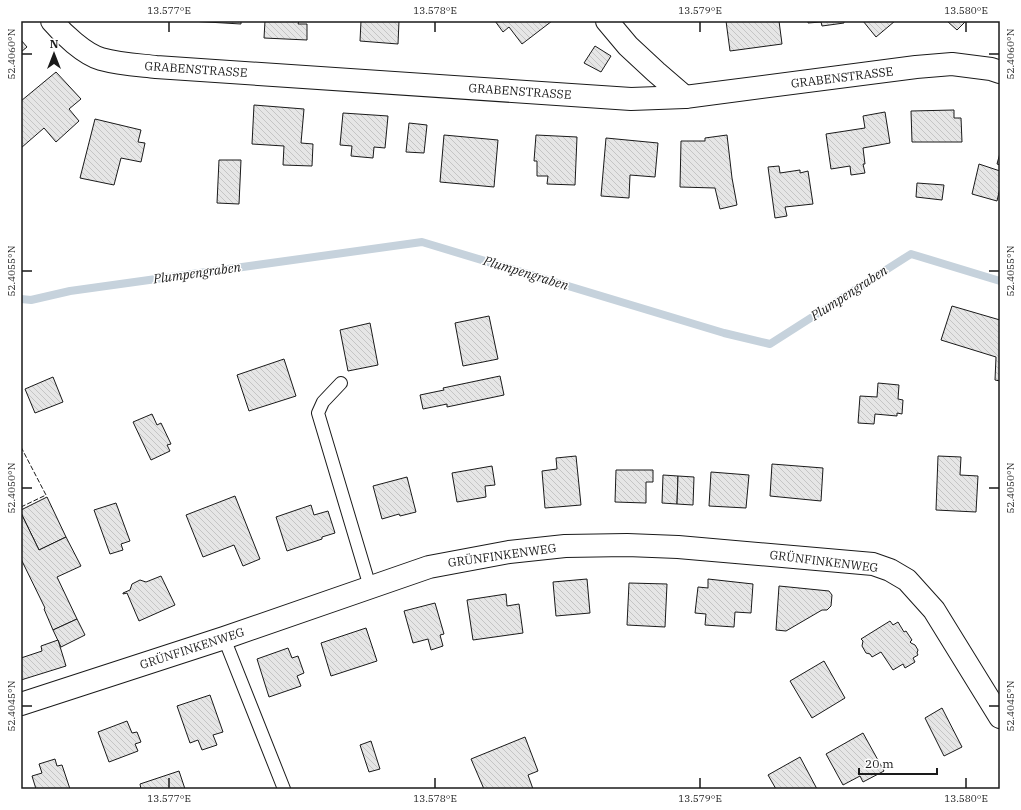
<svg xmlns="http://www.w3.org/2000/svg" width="1021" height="810" font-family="'IBM Plex Serif',serif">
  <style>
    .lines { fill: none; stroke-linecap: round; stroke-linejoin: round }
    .stream { stroke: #c6d2dc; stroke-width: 8 }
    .building { fill: url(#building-back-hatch); stroke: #1a1a1a }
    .service-casing { stroke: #1a1a1a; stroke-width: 14 }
    .minor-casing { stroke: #1a1a1a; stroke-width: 24 }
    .service { stroke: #fff; stroke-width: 12 }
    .minor { stroke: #fff; stroke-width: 22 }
    .fence { stroke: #1a1a1a; stroke-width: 1; stroke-dasharray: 5 2; stroke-linecap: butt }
    .ticks { fill: none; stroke: #1a1a1a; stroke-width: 1.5 }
    .labels { text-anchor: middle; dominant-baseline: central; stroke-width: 3; stroke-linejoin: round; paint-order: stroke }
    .street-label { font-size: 12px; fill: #1a1a1a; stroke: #fff }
    .water-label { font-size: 13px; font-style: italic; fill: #1a1a1a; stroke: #fff }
    .neatline { fill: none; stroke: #1a1a1a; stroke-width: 1.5 }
    .ticks-label { font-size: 10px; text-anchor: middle; fill: #1a1a1a }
  </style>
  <defs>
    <pattern id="building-back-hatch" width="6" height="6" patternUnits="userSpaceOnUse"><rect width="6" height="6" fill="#e6e6e6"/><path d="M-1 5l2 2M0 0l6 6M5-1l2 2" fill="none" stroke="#c5c5c5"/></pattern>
  </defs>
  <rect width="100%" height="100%" fill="#fff"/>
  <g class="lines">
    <path class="stream" d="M21,299L31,300L70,291L422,242L724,333L770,344L911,254L1000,281"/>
  </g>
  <g class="building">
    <path d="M190,21H241V24Z"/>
    <path d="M265,21H299L298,24H307V40L264,38Z"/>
    <path d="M361,21H399L398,44L360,41Z"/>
    <path d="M495,21H552L522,44L509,27L503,32Z"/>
    <path d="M726,21H779L782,44L730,51Z"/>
    <path d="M808,21H844V23L822,26L821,22L808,23Z"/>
    <path d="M863,21H895L876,37Z"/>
    <path d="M947,21H966L957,30Z"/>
    <path d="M21,40L27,47L21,52Z"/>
    <path d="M595,46L611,56L601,72L584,63Z"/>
    <path d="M56,72L81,99L69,109L79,121L56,142L44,128L21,148V101Z"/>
    <path d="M254,105L304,109L301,143L313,144L312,166L283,165L284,146L252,144Z"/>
    <path d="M954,110V118H961L962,142H912L911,111Z"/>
    <path d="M885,112L890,143L863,148L865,164H863L865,173L851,175L850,166L831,169L826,134L865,128L863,116Z"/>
    <path d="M343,113L388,116L385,148L374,147L373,158L351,156L352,146L340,145Z"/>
    <path d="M95,119L141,130L138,142L145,143L141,162L121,158L114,185L80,178Z"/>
    <path d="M409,123L427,125L424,153L406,152Z"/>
    <path d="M444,135L498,140L494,187L440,182Z"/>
    <path d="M536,135L577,137L575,185L547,184L548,176H537V161H534Z"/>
    <path d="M727,135L732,178L737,205L720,209L715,188L680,187L681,141H705V138Z"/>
    <path d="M606,138L658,143L655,177L630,175L629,198L601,196Z"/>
    <path d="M1000,153V165L997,164Z"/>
    <path d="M219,160H241L239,204L217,203Z"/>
    <path d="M979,164L1000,171V188L997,201L972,194Z"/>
    <path d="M779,166L780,173L800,170V173L808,171L813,204L785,207L787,216L775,218L768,167Z"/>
    <path d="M917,183L944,185L942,200L916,197Z"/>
    <path d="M952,306L1000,320V381L995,380L996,357L941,340Z"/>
    <path d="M489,316L498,359L463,366L455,323Z"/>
    <path d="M370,323L378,365L348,371L340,330Z"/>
    <path d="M284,359L296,396L249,411L237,375Z"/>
    <path d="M500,376L504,395L447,407V404L423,409L420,395L444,390L443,388Z"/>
    <path d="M53,377L63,402L35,413L25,389Z"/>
    <path d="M878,383L899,385L898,399L903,400L902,414L897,413V416L875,414L874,424L858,423L860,396L877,397Z"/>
    <path d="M152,414L157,425L161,423L171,444L167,445L170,451L151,460L133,422Z"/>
    <path d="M576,456L581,505L545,508L542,471L557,469L556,458Z"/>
    <path d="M938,456L961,457L960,475L978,476L976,512L936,510Z"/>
    <path d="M772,464L823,468L821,501L770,496Z"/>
    <path d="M492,466L495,485L485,486L486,497L457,502L452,473Z"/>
    <path d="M616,470H653V482H646V503L615,502Z"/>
    <path d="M711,472L749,475L746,508L709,506Z"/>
    <path d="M663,475L678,476L677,504L662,503Z"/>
    <path d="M678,476L694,477L693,505L677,504Z"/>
    <path d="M407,477L416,512L400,516L399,514L382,519L373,486Z"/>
    <path d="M235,496L260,559L243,566L234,545L203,557L186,515Z"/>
    <path d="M47,497L66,537L39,550L21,513V510Z"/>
    <path d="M116,503L130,541L121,544L123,550L110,554L94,510Z"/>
    <path d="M311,505L314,515L328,511L335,533L322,537V539L287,551L276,517Z"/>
    <path d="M21,513L39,550L66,537L81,566L57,577L77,619L53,630L44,609L45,608L21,559Z"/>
    <path d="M161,576L175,605L139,621L127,593L123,594V593L130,590L132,584L140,580L146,582Z"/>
    <path d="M587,579L590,613L556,616L553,582Z"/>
    <path d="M708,579L753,584L751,613L735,612L734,627L705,625L706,614L695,613L698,587L708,588Z"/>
    <path d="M629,583L667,584L665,627L627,625Z"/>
    <path d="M779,586L829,591L832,595L831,606L827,610H822L786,631L776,630Z"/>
    <path d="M506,594L507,606L519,604L523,633L473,640L467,600Z"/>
    <path d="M435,603L444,634L440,635L443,646L431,650L428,639L413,643L404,611Z"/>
    <path d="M77,619L85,635L61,647L53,630Z"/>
    <path d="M890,621L893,625L898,622L904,632L906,631L912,640L910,642L911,643L915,645L918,650L917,653L918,655L913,658L915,662L905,668L903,664L893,670L881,652L872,657L870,654L866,653L862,646L863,641L861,639Z"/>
    <path d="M366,628L377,661L331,676L321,643Z"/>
    <path d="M58,640L66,666L21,680V658L42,651L41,646Z"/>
    <path d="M288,648L292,658L298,656L304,673L297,676L301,686L269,697L257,659Z"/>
    <path d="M824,661L845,698L812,718L790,681Z"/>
    <path d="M210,695L223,732L213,735L217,745L202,750L198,740L190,743L177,706Z"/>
    <path d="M942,708L962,747L944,756L925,718Z"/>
    <path d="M127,721L132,733L137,732L141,742L135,744L138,751L109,762L98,732Z"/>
    <path d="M863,733L884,771L863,782L860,776L843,785L826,754Z"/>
    <path d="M525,737L538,771L528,775L533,789H484L471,759Z"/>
    <path d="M371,741L380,769L369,772L360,745Z"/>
    <path d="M800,757L817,789H776L768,775Z"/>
    <path d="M55,759L57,766L62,765L70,789H36L32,776L42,773L39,764Z"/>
    <path d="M179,771L185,789H141L140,784Z"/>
  </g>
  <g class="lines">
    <g class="service-casing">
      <g id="service">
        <path d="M341,383L323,402L318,413L370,587"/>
        <path d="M224,638L284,789"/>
      </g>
    </g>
    <g class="minor-casing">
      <g id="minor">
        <path d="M52,21C63,34 84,54 101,59C119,64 138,65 156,67L631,99L685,97L916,67L952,64L991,69L1000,72"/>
        <path d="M607,21L628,46L656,72L685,97"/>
        <path d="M21,704L224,638L429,567L509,552L565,546L627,545L678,547L873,564L890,570L907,580L934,610L1000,717"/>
      </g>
    </g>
    <use href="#service" class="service"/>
    <use href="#minor" class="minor"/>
    <path class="fence" d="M21,447L46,495L21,507"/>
  </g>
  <path class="ticks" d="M169,22V32M435,22V32M700,22V32M966,22V32M22,54H32M989,54H999M22,271H32M989,271H999M22,488H32M989,488H999M22,706H32M989,706H999M169,778V788M435,778V788M700,778V788M966,778V788"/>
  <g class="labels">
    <g class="street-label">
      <text transform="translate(196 69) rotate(4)">GRABENSTRASSE</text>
      <text transform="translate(842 77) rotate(-7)">GRABENSTRASSE</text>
      <text transform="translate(520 91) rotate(4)">GRABENSTRASSE</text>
      <text transform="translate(502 555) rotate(-8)">GRÜNFINKENWEG</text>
      <text transform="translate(824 561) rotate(7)">GRÜNFINKENWEG</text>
      <text transform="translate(192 648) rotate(-18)">GRÜNFINKENWEG</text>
    </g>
    <g class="water-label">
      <text transform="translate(197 273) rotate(-8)">Plumpengraben</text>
      <text transform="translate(526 273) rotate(17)">Plumpengraben</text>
      <text transform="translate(849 293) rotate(-33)">Plumpengraben</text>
    </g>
  </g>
  <rect width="1021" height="810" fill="none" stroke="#ffffff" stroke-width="44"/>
  <g transform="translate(54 54)" stroke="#ffffff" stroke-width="3" paint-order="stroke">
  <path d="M0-3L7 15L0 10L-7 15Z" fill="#1a1a1a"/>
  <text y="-6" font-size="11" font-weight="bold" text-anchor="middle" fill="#1a1a1a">N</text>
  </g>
  <path d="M859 768v6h78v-6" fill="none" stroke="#1a1a1a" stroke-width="2"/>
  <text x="865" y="768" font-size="12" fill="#1a1a1a" stroke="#ffffff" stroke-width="3" paint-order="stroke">20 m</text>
  <rect x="22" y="22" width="977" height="766" class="neatline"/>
  <g class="ticks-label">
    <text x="169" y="14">13.577°E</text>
    <text x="435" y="14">13.578°E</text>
    <text x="700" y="14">13.579°E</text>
    <text x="966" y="14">13.580°E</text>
    <text transform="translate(11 54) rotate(-90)" y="4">52.4060°N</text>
    <text transform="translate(1010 54) rotate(-90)" y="4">52.4060°N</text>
    <text transform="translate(11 271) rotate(-90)" y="4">52.4055°N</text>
    <text transform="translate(1010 271) rotate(-90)" y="4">52.4055°N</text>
    <text transform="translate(11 488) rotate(-90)" y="4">52.4050°N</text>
    <text transform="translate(1010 488) rotate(-90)" y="4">52.4050°N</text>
    <text transform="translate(11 706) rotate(-90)" y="4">52.4045°N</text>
    <text transform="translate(1010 706) rotate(-90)" y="4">52.4045°N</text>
    <text x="169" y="802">13.577°E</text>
    <text x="435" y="802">13.578°E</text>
    <text x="700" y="802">13.579°E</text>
    <text x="966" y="802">13.580°E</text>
  </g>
</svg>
